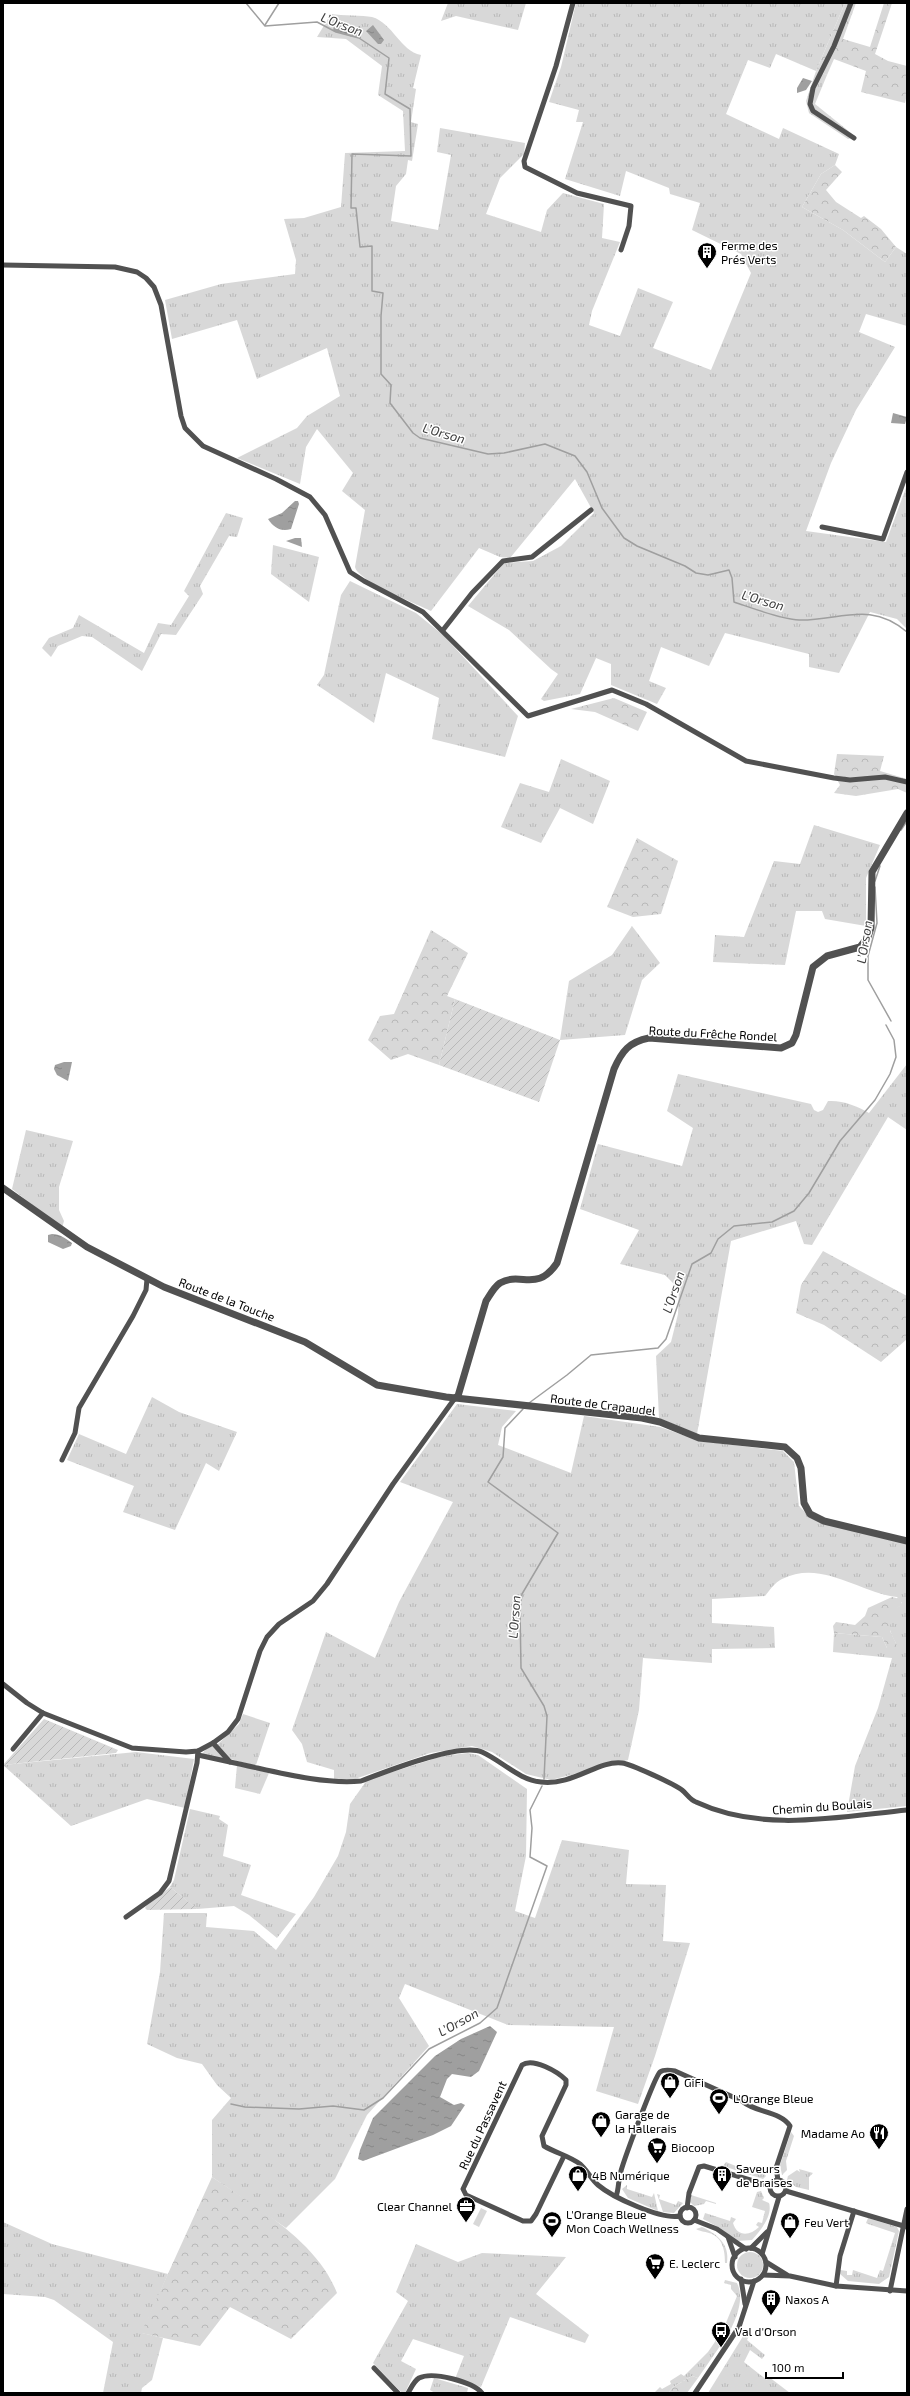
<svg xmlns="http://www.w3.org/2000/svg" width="910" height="2396" font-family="'Exo 2',sans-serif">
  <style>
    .grass { fill: url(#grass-tufts) }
    .forest { fill: url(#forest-crowns) }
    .garden { fill: url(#garden-furrows) }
    .water { fill: url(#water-ripples) }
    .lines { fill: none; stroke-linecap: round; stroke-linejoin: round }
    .stream { stroke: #9f9f9f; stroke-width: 1.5 }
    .minor { stroke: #515151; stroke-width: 5 }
    .tertiary { stroke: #515151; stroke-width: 7 }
    .labels { text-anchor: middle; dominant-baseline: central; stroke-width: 3; stroke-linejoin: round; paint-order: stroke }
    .poi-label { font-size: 12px; fill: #000; stroke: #fff; text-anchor: start }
    .street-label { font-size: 12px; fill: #000; stroke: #fff }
    .water-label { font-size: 13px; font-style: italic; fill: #404040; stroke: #fff }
  </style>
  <defs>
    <pattern id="grass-tufts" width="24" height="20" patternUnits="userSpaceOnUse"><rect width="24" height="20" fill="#d8d8d8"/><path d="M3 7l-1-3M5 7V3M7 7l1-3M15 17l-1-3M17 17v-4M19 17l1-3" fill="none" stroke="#b8b8b8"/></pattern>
    <pattern id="forest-crowns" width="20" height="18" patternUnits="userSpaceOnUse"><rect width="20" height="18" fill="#d8d8d8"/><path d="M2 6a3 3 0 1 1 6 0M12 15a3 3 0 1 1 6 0" fill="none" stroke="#b8b8b8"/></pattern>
    <pattern id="garden-furrows" width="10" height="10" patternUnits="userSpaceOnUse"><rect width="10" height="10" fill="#d8d8d8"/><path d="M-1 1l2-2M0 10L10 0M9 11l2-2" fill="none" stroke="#b8b8b8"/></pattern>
    <pattern id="water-ripples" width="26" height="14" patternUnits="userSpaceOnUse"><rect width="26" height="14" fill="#9f9f9f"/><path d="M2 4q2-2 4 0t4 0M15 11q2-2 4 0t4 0" fill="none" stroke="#878787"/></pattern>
  </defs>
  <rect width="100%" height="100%" fill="#fff"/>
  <g class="grass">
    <path d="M448,3H526L518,30L456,16L441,21Z"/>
    <path d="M576,3H845L816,71L827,75L815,104L856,137L848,139L809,113L806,101L816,71L776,54L770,68L748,60L726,114L779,139L783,128L839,154L835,165L821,174L802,207L843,230L885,262L896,247L907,254V326L866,314L859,332L895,347L856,410L831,463L806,531L886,542L907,485V629L897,619L870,612L839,673L809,667V654L725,633L709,666L661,647L649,681L666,688L657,704L611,685V664L596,658L580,694L544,701L541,699L558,674L551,669L509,630L468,606L504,563L533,561L561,546L594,513L575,479L510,558L500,557L479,548L431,611C415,603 358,581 355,567L365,510L342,491L353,473L317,429L306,447L300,484L237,458L297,428L307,416L340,396L327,348L257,379L237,320L172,339L165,300L221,284L295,274L296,260L284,219L304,218L341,207L345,153L405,151L403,111L378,95L382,66L346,39L317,37L331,14C342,16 363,15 372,17C393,23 400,51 421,55L413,88L416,89L411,122L418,124L412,161L408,160L406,174L396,186L391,221L438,230L451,155L437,152L440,128L525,143L524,154L500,178L486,214L541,232L547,210L563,193L604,204L602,238L620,242L592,311L589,325L620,336L638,288L673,302L653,348L711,370L751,273L741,254L692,230L700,203L670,194L669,188L626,171L620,196L565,179L583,122H576L579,110L549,102L561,67Z"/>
    <path d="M226,513L243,518L237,537L229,536L200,586L203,594L176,635L161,634L142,671L92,637L82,636L58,646L51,657L42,648L49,638L73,628L79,615L144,653L158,623L171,625L189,596L184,591Z"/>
    <path d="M273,545L319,557L309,602L271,574Z"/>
    <path d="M350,581L416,613L443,635L518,716L505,757L432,739L439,698L386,673L374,723L317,685L324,675L341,595Z"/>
    <path d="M561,759L610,781L593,824L560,808L541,843L501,827L520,783L549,792Z"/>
    <path d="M814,825L880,845L866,878V926L825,919L822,911H796L785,965L713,962L715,935L744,937L774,861L800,864Z"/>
    <path d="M632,926L660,963L642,980L625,1035L560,1040L569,981L612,955Z"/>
    <path d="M907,1064V1130L888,1117L812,1245L804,1244L796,1221L731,1241L697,1434L659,1418L656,1356L671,1342L678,1314L679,1289L665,1275L620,1264L639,1230L580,1209L598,1144L682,1166L693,1128L667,1111L678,1074L811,1104L814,1110L818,1112L823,1110L828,1101C842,1100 858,1106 869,1113Z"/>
    <path d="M26,1130L73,1141L59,1187V1210L64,1221L62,1228L12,1189Z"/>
    <path d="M152,1397L179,1412L237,1432L219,1471L206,1463L175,1530L123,1512L134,1486L67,1460L79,1434L126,1454Z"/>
    <path d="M457,1404L516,1411L502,1427L498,1445L571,1473L584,1416L660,1427L700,1441L783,1451L794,1462L799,1506L810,1517L907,1544V1806L847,1812L855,1766L878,1708L892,1658L833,1652L834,1633L882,1637L887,1648L896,1643C890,1634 884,1617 894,1609C898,1607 899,1607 902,1603L897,1597C858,1592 821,1559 782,1579C775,1582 769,1591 765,1596L712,1599V1623L774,1627L775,1648L712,1649V1663L643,1658L639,1710L628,1760L551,1780L526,1774L492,1752L472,1746L430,1753L352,1780L334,1779V1770L307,1762L302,1744L292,1730L326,1632L375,1658L399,1602L453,1502L400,1482Z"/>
    <path d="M243,1714L270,1723L256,1765C241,1762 223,1761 218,1744L239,1724Z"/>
    <path d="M213,1746L225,1760L202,1754L206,1749Z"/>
    <path d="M136,1752L194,1759L185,1808L147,1799L71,1826L3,1765Z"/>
    <path d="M468,1753L478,1755L527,1789L526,1856L515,1911L535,1918L562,1840L629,1850L626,1884L666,1885L663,1941L690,1943L655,2056L638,2104L596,2091L614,2027L508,2025L405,1984L399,1998L429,2046L367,2115L335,2179L286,2228L212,2177V2120L231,2098L217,2085L202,2064L177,2058L147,2044L160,1972L164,1913H207L206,1927L254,1931L276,1950L314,1897L338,1856L346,1832L350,1804L367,1780L443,1756Z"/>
    <path d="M237,1765L269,1773L260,1794L235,1788Z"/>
    <path d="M190,1809L220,1816L219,1819L228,1825L223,1856L251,1865L241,1895L296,1914L277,1938L249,1915L234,1906L197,1909L170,1887L174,1880Z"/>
    <path d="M791,2132L794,2136L786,2161L787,2170L782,2175L780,2165Z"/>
    <path d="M726,2162L755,2174L761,2170L766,2176L763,2179L723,2166Z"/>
    <path d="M799,2169L813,2173L809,2177V2190L796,2187L787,2180L788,2176L797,2170L800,2172Z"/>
    <path d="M627,2185V2189L652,2197L654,2193L658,2211L628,2198L622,2189Z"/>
    <path d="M761,2191L764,2198L762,2200L769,2203C773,2216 760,2231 752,2240L737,2241L720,2228L703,2219L705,2213L730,2221L731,2217L736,2219L733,2223C737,2237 750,2236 759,2227L756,2225L758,2222L762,2223L765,2211L752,2207L757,2192Z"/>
    <path d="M657,2194L660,2195L659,2199L676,2205L678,2201L683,2203L674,2213L663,2212Z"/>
    <path d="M691,2195L716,2203V2204L706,2201L704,2204L694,2206L690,2202Z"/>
    <path d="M481,2208L487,2211L479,2227L473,2224Z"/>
    <path d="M868,2218L897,2227L899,2231L889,2277L879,2284L848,2281L840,2274V2270L847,2271V2275H852L853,2270L877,2278L880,2270L883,2271L895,2233L868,2224L866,2223Z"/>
    <path d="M3,2222L52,2244L168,2274L142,2333L163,2338L152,2380L142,2388L141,2393H103L113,2342L54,2300L45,2297L3,2294Z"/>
    <path d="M702,2227C717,2234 730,2244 727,2263H725C725,2251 723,2237 709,2233C704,2231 701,2232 696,2229Z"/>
    <path d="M416,2244L458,2262L482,2253L566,2257L536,2294L589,2335L585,2343L510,2317L481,2387L455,2379L464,2356L413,2339L401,2361L416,2369L405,2393H402L373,2363L408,2301L396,2292Z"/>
    <circle cx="750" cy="2265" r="13"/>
    <path d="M725,2280L737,2283C745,2299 736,2319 729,2333L723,2330L737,2296L731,2289V2285L724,2283Z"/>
    <path d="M721,2333L727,2336L698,2378L692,2376L673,2387L668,2393H654L660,2387L662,2389L671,2384L670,2381L681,2374L684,2376L708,2352Z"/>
    <path d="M745,2333L750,2334L747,2340L765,2355L762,2359L750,2350L744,2362L767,2380L769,2377L790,2393H708Z"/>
    <path d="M434,2378L468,2388L467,2393H435L430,2390Z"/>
  </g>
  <g class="forest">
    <path d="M845,3H856L843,39L870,47L884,3H892L875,54L888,61L907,66V94L905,103L861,92L866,71L834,59L827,75L816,71Z"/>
    <path d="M835,165L842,172L826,190L836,202L861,218L864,216L881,229L896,247L885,262L843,230L802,207L821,174Z"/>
    <path d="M614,698L647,712L638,731L595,712L571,709Z"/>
    <path d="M837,754L884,756L880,771L907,779V793L898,789L856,796L834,793L840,785L834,774Z"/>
    <path d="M637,838L678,861L661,914L633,917L607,907Z"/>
    <path d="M431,930L468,953L447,996L455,999L439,1065L408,1054L391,1060L368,1040L380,1016L394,1014Z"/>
    <path d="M823,1251L907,1296V1339L881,1362L824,1325L796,1313L801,1285Z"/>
    <path d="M892,1597L900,1599L902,1604L891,1614L890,1631L896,1643L893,1649L887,1648L882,1637L834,1633L833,1626L836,1622L855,1625L865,1616L868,1608Z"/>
    <path d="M212,2177C256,2207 317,2241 337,2293L291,2339L230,2307L200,2346L141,2333Z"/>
    <path d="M692,2376L698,2378L687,2393H668L673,2387Z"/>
  </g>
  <g class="garden">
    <path d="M455,999L560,1040L539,1102L439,1065Z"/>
    <path d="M44,1719L118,1750L116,1753L3,1765Z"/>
    <path d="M170,1887L195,1907L197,1909L147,1910L145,1908L147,1905Z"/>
  </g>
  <g class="water">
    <path d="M334,25L354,29L360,26L361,38L333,31Z"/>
    <path d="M373,25L384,40L381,44H378L366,31Z"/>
    <path d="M803,78L812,81L806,90L797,93V88Z"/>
    <path d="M893,413L907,417L905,424L891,423Z"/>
    <path d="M295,501H298L299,504L291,529C281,532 274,528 268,519L282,513Z"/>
    <path d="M295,538H301L302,547L286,541Z"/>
    <path d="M64,1062H72L68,1081L57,1075L54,1069L55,1065Z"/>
    <path d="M52,1234C60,1234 65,1238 72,1243L71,1246L63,1249L48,1242V1235Z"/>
    <path d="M490,2026L497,2032L479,2071L471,2077L452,2074L447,2079L440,2097L454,2105L461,2103L465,2105L451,2126L433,2135L363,2161L358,2159L360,2150L373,2118L435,2056L461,2039Z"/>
  </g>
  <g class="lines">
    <g class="stream">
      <path d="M246,3L265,26L317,22L336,32L359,38L389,58L385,94L410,109L411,156L352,154L351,208H356L360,247L372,246V291L383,293L381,316V374L391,385L390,403L413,433L420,438L488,454L504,453L545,444L575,456L587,472L602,508L624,538L637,546L685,566L696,573L708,575L729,570L732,578L734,602C752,608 780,619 799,620C839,621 870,600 907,632"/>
      <path d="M265,25L279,3"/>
      <path d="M901,830L907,821"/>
      <path d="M875,881L880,866"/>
      <path d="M875,887L877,923L868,956V980L891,1021"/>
      <path d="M529,1403L567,1375L591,1355L658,1348L666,1339L692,1264L711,1253L718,1239L734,1226L772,1222L794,1211L809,1193L840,1141L875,1100L890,1074L896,1057L894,1040L886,1025"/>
      <path d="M523,1409L505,1428L503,1457L488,1482L558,1533L522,1594L520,1610L521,1668L544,1706L547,1716L544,1779"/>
      <path d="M231,2104L245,2107L299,2109L333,2106L364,2110L383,2098L429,2049L480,2023L497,2008L547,1866L530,1857L532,1828L530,1810L542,1786"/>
    </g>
    <g class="minor">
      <path d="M573,3L556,66L524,161L525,167L577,193L631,206L629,226L621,250"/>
      <path d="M851,3L834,46L813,88L810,104L813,111L854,138"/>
      <path d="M3,265L115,267L137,272L146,278L154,287L161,305L181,416L185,428L203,446L276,479L310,497L325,515L350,572L364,581L423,612L528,716L612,690L646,704L746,761L834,778L850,780L885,777L907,782"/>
      <path d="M822,527L883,539L907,472"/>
      <path d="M443,630L472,593L503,561L532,557L591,510"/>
      <path d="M62,1460L75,1433L79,1408L133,1316L146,1290L147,1279"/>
      <path d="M3,1684L27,1703L43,1713L132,1748L186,1752L198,1751L213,1743L228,1732L238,1719L260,1651L267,1637L279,1624L313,1601L327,1584L393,1484L455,1398"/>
      <path d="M13,1749L43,1713"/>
      <path d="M198,1755L230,1762L213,1743"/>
      <path d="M230,1762C270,1770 320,1785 361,1781C385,1772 460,1742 482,1752C502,1761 519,1780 541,1782C573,1786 598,1760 622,1763C631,1764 674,1784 682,1790C687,1794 690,1800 696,1802C762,1833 838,1817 907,1810"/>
      <path d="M126,1917L160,1893L169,1881L197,1763L198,1751"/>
      <path d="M564,2156L536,2214L531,2221H523L466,2195L463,2189L522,2065C533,2057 558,2072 566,2080V2085L542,2136L544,2146C556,2153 569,2156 580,2164C587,2170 591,2179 598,2185C612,2197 661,2220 680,2216"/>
      <circle cx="778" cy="2188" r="8"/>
      <path d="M786,2191L907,2227"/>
      <path d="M616,2196C619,2189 618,2182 620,2175C622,2164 655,2076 660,2072C664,2069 670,2070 675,2071L742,2101C756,2113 780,2111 790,2126L776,2168L778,2180"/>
      <circle cx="688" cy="2215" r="8"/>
      <path d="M687,2208L689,2193L699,2167L704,2166L770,2186"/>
      <path d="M694,2220L717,2229L746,2249"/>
      <path d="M728,2237L735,2257"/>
      <path d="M751,2248L767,2232"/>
      <circle cx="749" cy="2265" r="17"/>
      <path d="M762,2254L779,2197"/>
      <path d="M766,2262L787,2275"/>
      <path d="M763,2275L790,2276L836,2286L907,2291"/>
      <path d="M741,2279L745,2304"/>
      <path d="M836,2286L840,2256L854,2211"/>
      <path d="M890,2291L907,2209"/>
      <path d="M374,2368L398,2393"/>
      <path d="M408,2393C411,2388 414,2381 419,2378C433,2371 473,2382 482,2393"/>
      <path d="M695,2393L739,2327L754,2281"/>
    </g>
    <g class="tertiary">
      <path d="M3,1188L87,1247L164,1287L305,1342L377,1385L446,1397L642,1418L660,1422L699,1438L785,1447L797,1458L801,1468L804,1503L810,1514L824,1521L907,1541"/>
      <path d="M455,1398L458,1396L486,1301C490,1295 494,1287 500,1283C521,1271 537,1293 557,1263L614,1069C622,1051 629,1042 649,1038L781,1048L792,1043L796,1035L813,967L827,956L860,947L868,937L871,928L872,872L907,813"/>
    </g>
  </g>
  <defs>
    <g id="building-pin" transform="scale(1)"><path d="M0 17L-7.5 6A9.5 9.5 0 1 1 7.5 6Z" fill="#000" stroke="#fff"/><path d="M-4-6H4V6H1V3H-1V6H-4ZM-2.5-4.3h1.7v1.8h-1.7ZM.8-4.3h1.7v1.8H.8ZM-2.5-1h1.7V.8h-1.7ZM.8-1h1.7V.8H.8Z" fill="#fff"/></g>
    <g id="shop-pin" transform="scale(1)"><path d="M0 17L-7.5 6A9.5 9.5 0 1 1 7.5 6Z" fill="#000" stroke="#fff"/><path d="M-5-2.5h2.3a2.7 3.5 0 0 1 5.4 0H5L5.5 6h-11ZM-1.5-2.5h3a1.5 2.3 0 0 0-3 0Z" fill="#fff"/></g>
    <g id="stadium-pin" transform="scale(1)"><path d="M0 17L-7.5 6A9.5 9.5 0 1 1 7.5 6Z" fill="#000" stroke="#fff"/><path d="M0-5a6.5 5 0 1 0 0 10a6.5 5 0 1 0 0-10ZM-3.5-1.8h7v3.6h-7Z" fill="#fff"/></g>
    <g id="restaurant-pin" transform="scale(1)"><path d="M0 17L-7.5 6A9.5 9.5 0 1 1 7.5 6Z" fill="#000" stroke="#fff"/><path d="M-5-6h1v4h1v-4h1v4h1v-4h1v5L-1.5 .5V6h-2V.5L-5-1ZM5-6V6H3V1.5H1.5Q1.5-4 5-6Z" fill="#fff"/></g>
    <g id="supermarket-pin" transform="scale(1)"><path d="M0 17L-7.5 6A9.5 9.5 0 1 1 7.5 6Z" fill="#000" stroke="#fff"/><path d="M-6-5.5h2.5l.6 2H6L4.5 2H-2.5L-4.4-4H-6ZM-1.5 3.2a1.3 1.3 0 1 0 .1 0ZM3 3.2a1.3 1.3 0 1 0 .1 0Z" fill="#fff"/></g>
    <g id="office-pin" transform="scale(1)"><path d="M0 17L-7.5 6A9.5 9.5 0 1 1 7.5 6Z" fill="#000" stroke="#fff"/><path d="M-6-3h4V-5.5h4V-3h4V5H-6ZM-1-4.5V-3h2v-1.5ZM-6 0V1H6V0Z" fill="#fff"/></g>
    <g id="bus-pin" transform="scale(1)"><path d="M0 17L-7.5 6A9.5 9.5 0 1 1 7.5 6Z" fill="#000" stroke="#fff"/><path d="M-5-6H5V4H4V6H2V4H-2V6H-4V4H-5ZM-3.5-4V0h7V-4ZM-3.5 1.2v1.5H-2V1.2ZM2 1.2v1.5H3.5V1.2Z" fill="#fff"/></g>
  </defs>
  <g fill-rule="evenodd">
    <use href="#building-pin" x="707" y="252"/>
    <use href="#shop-pin" x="670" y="2082"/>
    <use href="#stadium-pin" x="719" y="2098"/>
    <use href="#shop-pin" x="601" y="2121"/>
    <use href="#restaurant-pin" x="879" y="2133"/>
    <use href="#supermarket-pin" x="657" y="2147"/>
    <use href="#shop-pin" x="578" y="2175"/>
    <use href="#building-pin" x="722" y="2175"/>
    <use href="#office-pin" x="466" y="2206"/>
    <use href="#stadium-pin" x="552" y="2221"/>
    <use href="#shop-pin" x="790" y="2222"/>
    <use href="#supermarket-pin" x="655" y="2263"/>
    <use href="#building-pin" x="771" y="2299"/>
    <use href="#bus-pin" x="721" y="2331"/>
  </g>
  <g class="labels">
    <g class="poi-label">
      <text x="721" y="245">Ferme des<tspan x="721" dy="14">Prés Verts</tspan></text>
      <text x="684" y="2082">GiFi</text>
      <text x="733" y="2098">L'Orange Bleue</text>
      <text x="615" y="2114">Garage de<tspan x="615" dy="14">la Hallerais</tspan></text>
      <text x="865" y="2133" text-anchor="end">Madame Ao</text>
      <text x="671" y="2147">Biocoop</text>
      <text x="736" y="2168">Saveurs<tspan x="736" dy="14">de Braises</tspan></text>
      <text x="592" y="2175">4B Numérique</text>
      <text x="452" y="2206" text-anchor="end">Clear Channel</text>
      <text x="566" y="2214">L'Orange Bleue<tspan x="566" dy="14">Mon Coach Wellness</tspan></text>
      <text x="804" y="2222">Feu Vert</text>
      <text x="669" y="2263">E. Leclerc</text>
      <text x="785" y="2299">Naxos A</text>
      <text x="735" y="2331">Val d'Orson</text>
    </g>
    <g class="street-label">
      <text transform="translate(713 1033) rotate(3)">Route du Frêche Rondel</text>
      <text transform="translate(227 1299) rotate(21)">Route de la Touche</text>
      <text transform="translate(603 1404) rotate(7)">Route de Crapaudel</text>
      <text transform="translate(822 1806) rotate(-4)">Chemin du Boulais</text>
      <text transform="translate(482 2125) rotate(-65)">Rue du Passavent</text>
    </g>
    <g class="water-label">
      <text transform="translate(342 24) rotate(21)">L’Orson</text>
      <text transform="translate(444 433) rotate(16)">L’Orson</text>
      <text transform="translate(763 600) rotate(16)">L’Orson</text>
      <text transform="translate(864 942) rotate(-81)">L’Orson</text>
      <text transform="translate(673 1292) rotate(-71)">L’Orson</text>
      <text transform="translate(514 1617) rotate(-86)">L’Orson</text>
      <text transform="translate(458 2022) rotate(-29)">L’Orson</text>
    </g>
  </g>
  <rect width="910" height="2396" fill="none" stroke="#000000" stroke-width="8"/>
  <path d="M766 2372v6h77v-6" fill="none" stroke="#000000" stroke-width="2"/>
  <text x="772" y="2372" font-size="12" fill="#000000" stroke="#ffffff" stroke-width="3" paint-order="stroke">100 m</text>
</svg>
